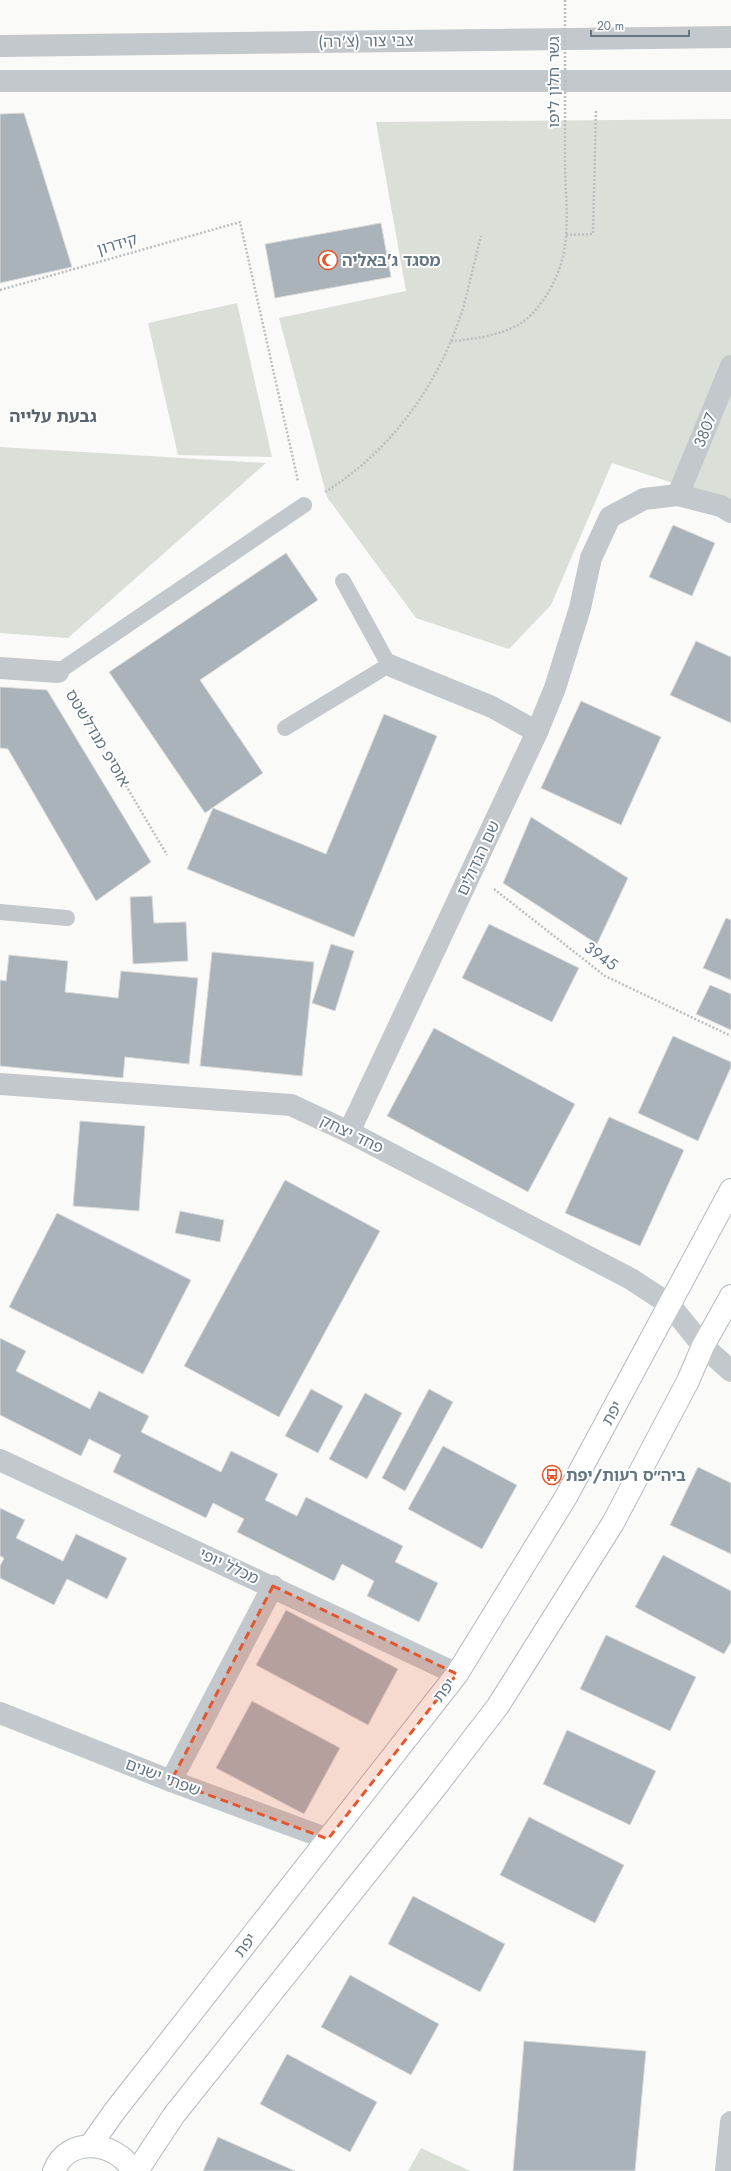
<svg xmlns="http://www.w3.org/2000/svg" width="731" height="2171" font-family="Jost,'Noto Sans Hebrew',sans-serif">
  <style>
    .green { fill: #dadfd7 }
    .building { fill: #aab3b9; stroke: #dcdcda }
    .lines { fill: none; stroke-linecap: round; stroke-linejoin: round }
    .secondary-casing { stroke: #b3babf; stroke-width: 24 }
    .path { stroke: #bbbfc2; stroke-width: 2.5; stroke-dasharray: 2 2; stroke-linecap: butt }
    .lane { stroke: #c3c8cc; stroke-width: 16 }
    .street { stroke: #c3c8cc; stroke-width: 22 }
    .secondary { stroke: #fff; stroke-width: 22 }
    .path-bridge { stroke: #bbbfc2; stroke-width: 2.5; stroke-dasharray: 2 2; stroke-linecap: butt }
    .marked { fill: #e4572e; fill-opacity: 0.2; stroke: #e4572e; stroke-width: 3; stroke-dasharray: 8 5; stroke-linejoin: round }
    .labels { text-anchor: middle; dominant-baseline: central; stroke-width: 4; stroke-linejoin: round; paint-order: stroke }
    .street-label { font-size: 16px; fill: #657683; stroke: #fff }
    .poi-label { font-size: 16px; font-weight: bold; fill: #657683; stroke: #fff; text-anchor: start }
    .neighbourhood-label { font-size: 17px; font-weight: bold; fill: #57646e; stroke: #fff }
  </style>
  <rect width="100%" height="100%" fill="#fafaf8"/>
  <g class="green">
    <path d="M731,119V502L612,463L551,605L509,649L416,618L327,497L279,318L406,291L376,122Z"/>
    <path d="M237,303L272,457L178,455L148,323Z"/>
    <path d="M0,447L266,463L68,638L0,633Z"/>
    <path d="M421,2148L470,2171H408Z"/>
  </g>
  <g class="building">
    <path d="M24,113L72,267L0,283V114Z"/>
    <path d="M381,223L391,277L275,298L265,244Z"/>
    <path d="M673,525L715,543L692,596L649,577Z"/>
    <path d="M286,553L318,600L200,680L263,773L205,813L109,672Z"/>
    <path d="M696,641L731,657V723L670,695Z"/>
    <path d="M0,687L47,690L151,862L96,901L8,749L0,748Z"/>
    <path d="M581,701L661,737L621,825L541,788Z"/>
    <path d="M384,714L437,736L354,937L187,869L213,808L326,854Z"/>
    <path d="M531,817L628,878L597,944L503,883Z"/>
    <path d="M152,896L154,923L186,922L188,961L133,964L130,897Z"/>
    <path d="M726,918L731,920V980L703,968Z"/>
    <path d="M489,924L579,968L552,1022L462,978Z"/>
    <path d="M331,944L354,951L335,1011L312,1003Z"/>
    <path d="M212,952L314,962L302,1076L200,1066Z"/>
    <path d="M9,955L68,961L65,992L118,998L121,971L198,978L189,1064L125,1057L123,1078L0,1066V980L6,981Z"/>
    <path d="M710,985L731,994V1030L696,1014Z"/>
    <path d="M434,1028L575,1104L528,1192L387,1116Z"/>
    <path d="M673,1036L731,1062V1067L698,1141L638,1113Z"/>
    <path d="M609,1117L684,1150L640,1246L565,1213Z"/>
    <path d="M80,1121L145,1126L139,1211L73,1206Z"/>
    <path d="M285,1180L380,1231L279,1417L184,1366Z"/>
    <path d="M180,1211L224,1220L220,1242L175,1233Z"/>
    <path d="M57,1213L191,1280L143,1374L9,1307Z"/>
    <path d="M0,1338L26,1351L16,1371L90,1409L99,1391L149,1416L141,1432L221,1472L231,1451L278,1474L265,1500L297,1516L306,1497L403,1546L395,1562L438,1583L419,1622L367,1596L374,1581L342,1564L334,1581L237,1532L244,1519L213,1503L206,1518L113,1472L121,1455L89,1439L81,1456L0,1415Z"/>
    <path d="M311,1389L343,1406L318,1453L285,1436Z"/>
    <path d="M429,1389L453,1402L405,1491L382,1478Z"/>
    <path d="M365,1393L402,1413L367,1479L329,1459Z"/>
    <path d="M443,1446L517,1485L482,1549L408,1509Z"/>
    <path d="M698,1467L731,1483V1554L670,1525Z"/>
    <path d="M0,1508L25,1520L16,1538L63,1561L76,1534L127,1558L107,1599L67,1579L54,1605L0,1578V1566L4,1558L0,1556Z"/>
    <path d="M663,1555L731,1591V1642L724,1654L635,1607Z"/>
    <path d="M286,1610L398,1669L368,1725L256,1665Z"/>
    <path d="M606,1635L696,1677L670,1731L580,1689Z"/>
    <path d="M252,1701L340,1748L304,1814L216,1768Z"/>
    <path d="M567,1730L656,1771L630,1825L543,1784Z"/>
    <path d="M529,1817L624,1865L595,1923L500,1875Z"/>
    <path d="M413,1896L505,1944L480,1992L388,1944Z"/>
    <path d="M350,1975L439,2024L411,2075L321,2027Z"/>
    <path d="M524,2041L646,2051L635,2171H513Z"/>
    <path d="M287,2054L377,2102L350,2152L260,2104Z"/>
    <path d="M218,2137L295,2171H203Z"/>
  </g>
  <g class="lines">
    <g class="secondary-casing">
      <g id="secondary">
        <path d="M90,2146L114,2112L457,1674L566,1497L731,1190"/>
        <path d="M54,2171C68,2135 116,2141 133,2171"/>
        <path d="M137,2171L174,2115L435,1788L498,1706L613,1523L688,1381L703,1346L731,1296"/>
      </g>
    </g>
    <g class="path">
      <path d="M566,235L593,234L596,110"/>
      <path d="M0,290L240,222L298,481"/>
      <path d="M451,341C472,340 507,334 524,321C543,306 558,279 563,256C570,227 565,194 565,164"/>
      <path d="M325,492C393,450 441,381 464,305C470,282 475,259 481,236"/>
      <path d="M73,696L167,855"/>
      <path d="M494,889L605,976L731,1036"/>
    </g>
    <g class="lane">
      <path d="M58,672L304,505"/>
      <path d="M285,728L389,665L343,581"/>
      <path d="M0,912L67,918"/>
    </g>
    <g class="street">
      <path d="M0,46L731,37"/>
      <path d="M0,81H731"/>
      <path d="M678,495L731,366"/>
      <path d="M0,668L58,672"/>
      <path d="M537,732L555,688L580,608L591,558L610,517L644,499L678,495L721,506L731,512"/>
      <path d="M0,1084L291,1105L349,1132L631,1279L669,1304L703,1346L731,1371"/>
      <path d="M349,1132L537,732L492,707L389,665"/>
      <path d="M0,1460L457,1674"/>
      <path d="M0,1713L171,1781L328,1839"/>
      <path d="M171,1781L273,1586"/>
      <path d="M726,2171L731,2122"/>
    </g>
    <use href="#secondary" class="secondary"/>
    <path class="path-bridge" d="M565,0V164"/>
  </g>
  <path class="marked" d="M273,1586L457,1674L328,1839L171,1781Z"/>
  <defs>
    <g id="mosque-ring" transform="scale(1)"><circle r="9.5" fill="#fff" stroke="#e4572e" stroke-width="1.5"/><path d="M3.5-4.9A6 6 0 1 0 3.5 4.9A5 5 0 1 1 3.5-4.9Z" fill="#e4572e"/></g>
    <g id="bus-ring" transform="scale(1)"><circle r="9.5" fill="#fff" stroke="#e4572e" stroke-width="1.5"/><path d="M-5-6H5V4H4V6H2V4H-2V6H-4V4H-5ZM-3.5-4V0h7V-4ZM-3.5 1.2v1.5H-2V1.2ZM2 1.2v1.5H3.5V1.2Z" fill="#e4572e"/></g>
  </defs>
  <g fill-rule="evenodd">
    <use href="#mosque-ring" x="328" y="260"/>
    <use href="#bus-ring" x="552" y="1475"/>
  </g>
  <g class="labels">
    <g class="street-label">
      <text transform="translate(366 41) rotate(-1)">צבי צור (צ'רה)</text>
      <text transform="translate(553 82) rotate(-90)">גשר חלון ליפו</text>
      <text transform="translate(117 244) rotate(-16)">קידרון</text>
      <text transform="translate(705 430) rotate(-68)">3807</text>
      <text transform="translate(98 738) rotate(59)">אוסיפ מנדלשטס</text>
      <text transform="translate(478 858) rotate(-65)">שם הגדולים</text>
      <text transform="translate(601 956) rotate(36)">3945</text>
      <text transform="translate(352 1134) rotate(26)">פחד יצחק</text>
      <text transform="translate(612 1413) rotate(-61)">יפת</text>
      <text transform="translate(229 1566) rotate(25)">מכלל יופי</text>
      <text transform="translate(444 1690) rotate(-52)">יפת</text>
      <text transform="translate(163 1777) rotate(21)">שפתי ישנים</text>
      <text transform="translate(245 1945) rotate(-52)">יפת</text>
    </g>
    <g class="poi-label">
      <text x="342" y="260">מסגד ג'באליה</text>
      <text x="566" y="1475">ביה״ס רעות/יפת</text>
    </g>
    <g class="neighbourhood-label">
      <text x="53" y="416">גבעת עלייה</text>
    </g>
  </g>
  <path d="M591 30v6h98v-6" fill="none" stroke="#657683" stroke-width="2"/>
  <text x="597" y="30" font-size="12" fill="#657683" stroke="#ffffff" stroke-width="3" paint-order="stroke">20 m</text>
</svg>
